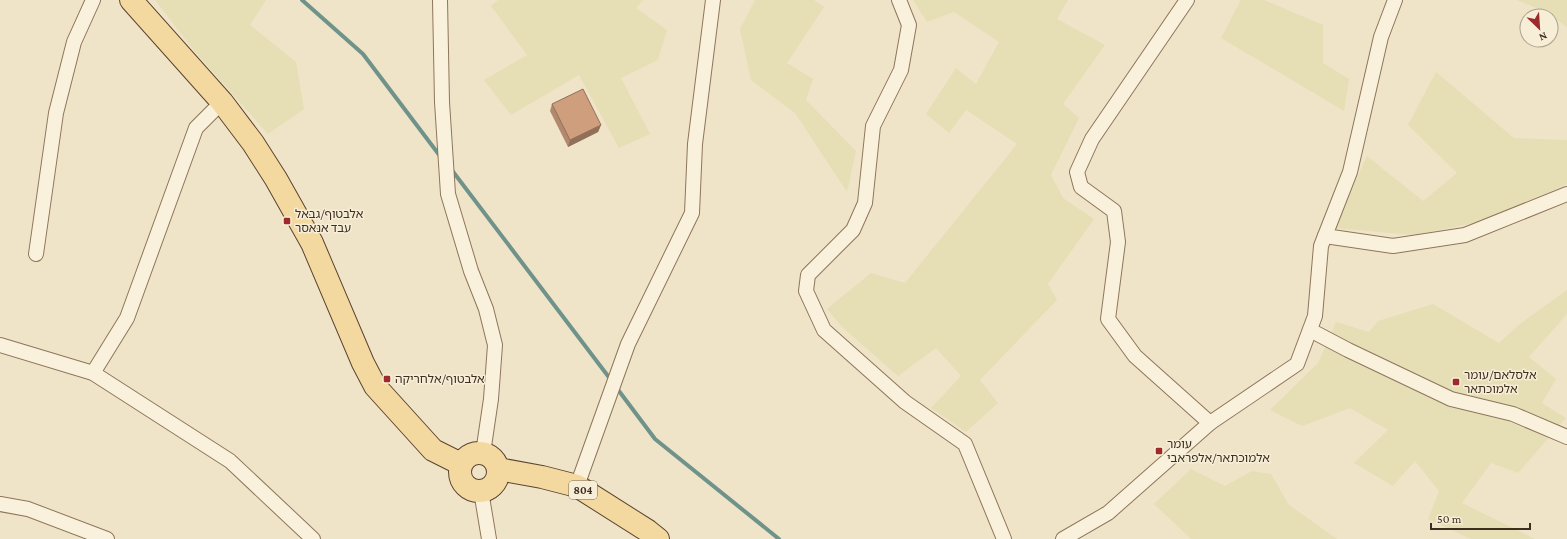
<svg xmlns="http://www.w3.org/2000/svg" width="1567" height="539" font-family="'Crimson Pro','Noto Sans Hebrew',serif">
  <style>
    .farmland { fill: #e6deb5 }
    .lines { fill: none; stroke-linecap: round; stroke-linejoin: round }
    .stream { stroke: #6f938a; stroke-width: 4 }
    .street-casing { stroke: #8d765c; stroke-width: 16 }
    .primary-casing { stroke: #5b4430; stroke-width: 24 }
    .street { stroke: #faf1dc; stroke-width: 14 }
    .primary { stroke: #f3d9a0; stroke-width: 22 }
    .wall { fill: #b2896c }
    .shaded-wall { fill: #916f58 }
    .building { fill: #cf9f7d; stroke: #916f58 }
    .poi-dot { fill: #9e2a2b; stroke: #f7eed8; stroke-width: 1.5 }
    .labels { text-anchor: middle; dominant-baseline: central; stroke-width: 3; stroke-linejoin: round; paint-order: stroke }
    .shield { fill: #f7eed8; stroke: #756857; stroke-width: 1 }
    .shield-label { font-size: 11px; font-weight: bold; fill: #3d2e20 }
    .poi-label { font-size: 12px; fill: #3d2e20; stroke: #f7eed8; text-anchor: start }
  </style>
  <rect width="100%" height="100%" fill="#f0e4c8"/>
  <g class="farmland">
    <path d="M155,0H266L250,25L296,62L304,109L268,134L195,52Z"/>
    <path d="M498,0H643L636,8L667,30L658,60L621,78L650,134L619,148L579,75L511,115L484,80L527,55L491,6Z"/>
    <path d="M755,0H814L824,7L787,63L813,79L806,100L856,151L847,192L795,113L751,80L740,29Z"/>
    <path d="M913,0H1068L1057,19L1105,45L1063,104L1079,118L1051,175L1063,198L1094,219L1048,284L1057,300L980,380L998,403L966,432L931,408L961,376L936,348L898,376L842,327L827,309L871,273L905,283L1017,144L966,110L949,133L926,114L956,68L976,84L999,42L954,12L927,22Z"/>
    <path d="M1241,0H1264L1323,25V63L1349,79L1344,111L1221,38Z"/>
    <path d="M1517,0H1567V27L1546,12Z"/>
    <path d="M1436,72L1514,138L1567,140V184L1485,221L1413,235L1334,228L1367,156L1423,201L1457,173L1408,125Z"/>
    <path d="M1567,290V314L1529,357L1556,379L1542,403L1566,418L1518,473L1491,463L1462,503L1535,539H1471L1428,519L1439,491L1415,461L1393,486L1354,463L1388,430L1350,408L1302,426L1270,410L1318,363L1336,322L1369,332L1378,321L1433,304L1499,343L1520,324Z"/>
    <path d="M1191,469L1225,486L1252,471L1271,474L1289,505L1337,539H1191L1154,504Z"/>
  </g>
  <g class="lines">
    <g class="stream">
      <path d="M302,0L363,54L440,156"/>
      <path d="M451,169L611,380"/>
      <path d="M616,387L655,439L779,539"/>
    </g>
    <g class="street-casing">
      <g id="street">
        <path d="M440,0L442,102L448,194L471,271L486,309L495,345L491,399L483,453"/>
        <path d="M899,0L909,25L901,70L873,126L865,203L853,230L808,275L806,291L824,330L905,402L965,444L1004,539"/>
        <path d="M1187,0L1092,139L1077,172L1081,187L1114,211L1118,242L1108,319L1135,356L1210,423"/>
        <path d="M1325,236L1393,246L1465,235L1567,194"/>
        <path d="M36,254L56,113L74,42L93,0"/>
        <path d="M1310,330L1348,350L1451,399L1513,414L1567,437"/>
        <path d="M0,345L93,373L230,461L313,539"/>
        <path d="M93,373L127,318L196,128L222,102"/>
        <path d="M577,486L628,344L692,213L695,144L713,0"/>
        <path d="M481,491L489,539"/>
        <path d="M0,504L28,509L107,539"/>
        <path d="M1063,539L1108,513L1210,423L1297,364L1315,316L1321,246L1350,172L1381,37L1395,0"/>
      </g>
    </g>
    <g class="primary-casing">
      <g id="primary">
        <path d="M131,0L222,102L253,143L276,179L312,243L363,363L375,386L433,450L461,464"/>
        <circle cx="479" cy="472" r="19"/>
        <path d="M498,469L542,477L577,486L648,531L658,539"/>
      </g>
    </g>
    <use href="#street" class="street"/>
    <use href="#primary" class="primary"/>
  </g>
  <path class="wall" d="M552,104L601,125L598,132L568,147L550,111Z"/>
  <path class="shaded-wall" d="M601,125L598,132L568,147L570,140Z"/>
  <path class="building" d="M583,89L601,125L570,140L552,104Z"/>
  <g class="poi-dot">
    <rect x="283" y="217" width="8" height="8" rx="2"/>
    <rect x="383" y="375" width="8" height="8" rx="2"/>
    <rect x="1452" y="378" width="8" height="8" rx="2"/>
    <rect x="1155" y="447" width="8" height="8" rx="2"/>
  </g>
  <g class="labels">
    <rect class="shield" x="569" y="481" width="28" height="18" rx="3"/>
    <g class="shield-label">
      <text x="583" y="490">804</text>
    </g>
    <g class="poi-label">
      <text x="295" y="214">אלבטוף/גבאל<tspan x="295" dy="14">עבד אנאסר</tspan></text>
      <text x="1464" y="375">אלסלאם/עומר<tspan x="1464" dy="14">אלמוכתאר</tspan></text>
      <text x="395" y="379">אלבטוף/אלחריקה</text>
      <text x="1167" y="444">עומר<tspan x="1167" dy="14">אלמוכתאר/אלפראבי</tspan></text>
    </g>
  </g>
  <g transform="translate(1539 28) rotate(155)"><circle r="19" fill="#f7eed8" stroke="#ada18e"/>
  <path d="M0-3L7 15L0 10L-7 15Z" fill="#9e2a2b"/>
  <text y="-6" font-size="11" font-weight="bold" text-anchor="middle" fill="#3d2e20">N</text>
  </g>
  <path d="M1431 523v6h99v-6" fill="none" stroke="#3d2e20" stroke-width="2"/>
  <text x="1437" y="523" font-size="12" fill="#3d2e20" stroke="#f7eed8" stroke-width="3" paint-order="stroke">50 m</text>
</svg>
